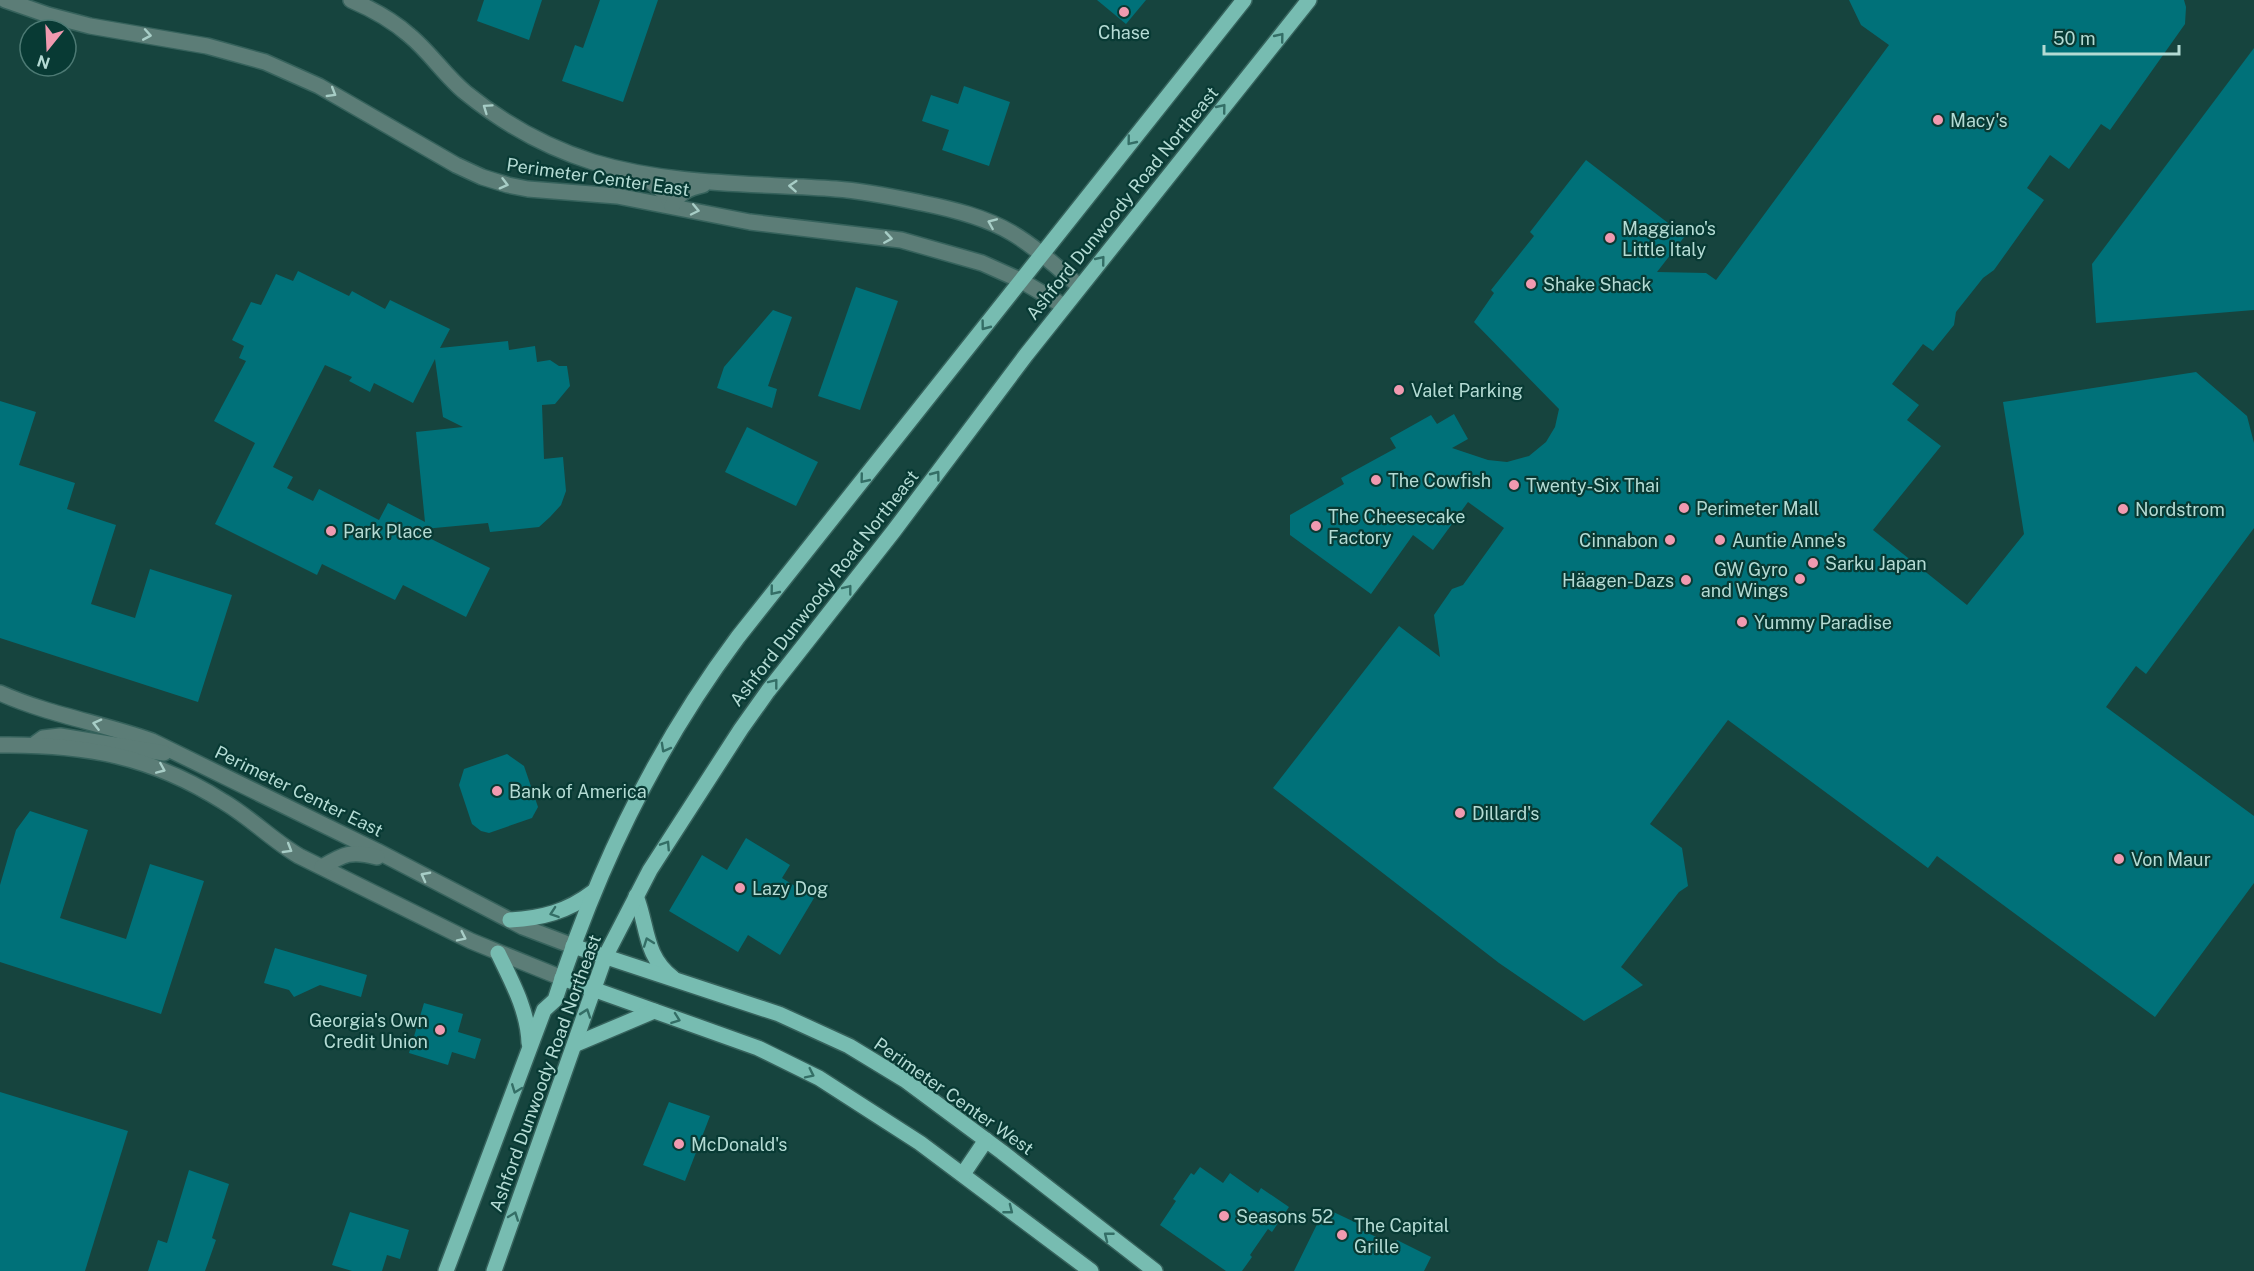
<svg xmlns="http://www.w3.org/2000/svg" width="2254" height="1271" font-family="'Public Sans',sans-serif">
  <style>
    .building { fill: #007179; fill-rule: evenodd }
    .lines { fill: none; stroke-linecap: round; stroke-linejoin: round }
    .minor-casing { stroke: #36625c; stroke-width: 18 }
    .major-casing { stroke: #36625c; stroke-width: 18 }
    .minor { stroke: #5c7d77; stroke-width: 15 }
    .major { stroke: #77bcb1; stroke-width: 15 }
    .oneway { stroke: #a7cdc6 }
    .oneway2 { stroke: #346e66 }
    .poi-dot { fill: #f19ab0; stroke: #083a34; stroke-width: 2 }
    .labels { text-anchor: middle; dominant-baseline: central; stroke-width: 4.5; stroke-linejoin: round; paint-order: stroke }
    .poi-label { font-size: 18px; fill: #b4dbd4; stroke: #083a34; text-anchor: start }
    .street-label { font-size: 18px; fill: #b4dbd4; stroke: #083a34 }
  </style>
  <rect width="100%" height="100%" fill="#16443e"/>
  <g class="building">
    <path d="M484,0H542L529,40L477,21Z"/>
    <path d="M600,0H658L623,102L562,81L575,45L583,48Z"/>
    <path d="M1097,0H1146L1126,24Z"/>
    <path d="M1849,0H2184L2186,7L2185,24L2110,130L2101,124L2069,169L2050,155L2027,188L2044,200L1994,270L1983,278L1956,312L1954,325L1933,351L1923,344L1892,384L1919,405L1907,420L1941,446L1873,530L1967,605L2024,534L2003,402L2196,372L2247,416L2254,443V528L2146,674L2136,666L2106,707L2254,816V883L2155,1017L1937,856L1928,868L1728,720L1650,824L1682,848L1688,886L1679,892L1621,967L1643,985L1584,1021L1499,963L1273,788L1399,626L1440,657L1434,615L1452,589L1463,585L1504,528L1468,502L1433,550L1413,535L1371,594L1290,535V515L1344,484L1341,478L1396,448L1390,438L1431,415L1437,424L1454,414L1468,439L1452,448L1488,460L1507,462L1529,456L1546,442L1555,427L1559,409L1474,322L1494,293L1491,290L1534,236L1530,232L1586,160L1685,236L1657,272L1706,273L1716,280L1889,45L1861,25Z"/>
    <path d="M2254,48V310L2096,323L2092,264Z"/>
    <path d="M964,86L1010,102L989,166L942,150L949,130L922,121L931,95L958,104Z"/>
    <path d="M298,271L349,296L352,291L385,309L390,300L450,329L440,348L508,341L509,350L535,346L537,362L550,360L559,366H567L570,386L555,404L542,405L544,459L563,457L566,491L561,505L550,517L539,527L490,532L488,523L413,530L490,568L466,617L403,585L395,600L322,564L317,575L215,524L255,443L214,421L246,361L239,358L244,346L232,340L251,302L261,305L276,274L293,281ZM435,359L443,417L463,427L416,432L425,522L388,503L379,520L319,489L313,501L287,488L293,477L273,467L325,365L352,377L349,381L370,392L374,383L413,403Z"/>
    <path d="M856,287L898,301L860,410L818,396Z"/>
    <path d="M773,310L792,317L768,386L777,389L772,408L717,388L724,367Z"/>
    <path d="M0,401L36,412L19,465L75,483L67,509L116,525L91,604L135,618L150,569L232,595L198,702L0,638Z"/>
    <path d="M747,427L818,462L796,506L725,472Z"/>
    <path d="M507,754L524,766L538,807L532,818L489,833L481,831L472,824L459,785L464,769Z"/>
    <path d="M30,811L88,830L60,918L126,939L150,864L204,881L161,1014L0,962V885L16,830Z"/>
    <path d="M746,838L790,865L782,878L814,898L780,955L748,935L738,952L669,911L702,855L727,870Z"/>
    <path d="M275,948L367,975L361,997L320,985L294,997L289,990L264,983Z"/>
    <path d="M424,1003L463,1014L458,1032L481,1039L475,1059L452,1052L448,1065L409,1053Z"/>
    <path d="M0,1092L128,1131L85,1271H0Z"/>
    <path d="M669,1102L710,1116L685,1181L643,1165Z"/>
    <path d="M1200,1167L1223,1183L1230,1173L1258,1193L1261,1188L1289,1207L1272,1232L1268,1229L1250,1255L1252,1257L1242,1271H1226L1160,1225L1176,1201L1173,1199L1191,1173L1194,1175Z"/>
    <path d="M189,1170L229,1184L212,1238L216,1240L205,1271H148L158,1240L167,1243Z"/>
    <path d="M1325,1208L1363,1226L1361,1230L1394,1245L1397,1240L1431,1257L1424,1271H1294Z"/>
    <path d="M350,1212L409,1230L400,1259L387,1255L382,1271H352L332,1265Z"/>
  </g>
  <g class="lines">
    <g class="minor-casing">
      <g id="minor">
        <path d="M5,0L48,15L90,26L207,46L265,62L319,86L456,165L482,177L508,185L528,189L617,196L750,222L901,240L982,263L1020,280L1064,306"/>
        <path d="M351,0C372,9 391,19 409,35C430,52 445,76 466,93C503,123 548,148 593,162C673,186 755,183 836,189C865,191 893,197 922,203C952,209 985,217 1012,233C1036,247 1058,268 1079,286"/>
        <path d="M644,176L666,194L672,206"/>
        <path d="M672,206C678,193 689,188 703,185"/>
        <path d="M0,693C49,715 102,723 152,741L377,851L523,927L573,946"/>
        <path d="M36,743L43,738L60,736L164,753"/>
        <path d="M0,745C85,744 152,756 224,802C251,818 272,840 299,856L471,941L562,978"/>
        <path d="M322,867C344,854 351,850 377,857"/>
      </g>
    </g>
    <g class="major-casing">
      <g id="major">
        <path d="M636,896C648,926 644,956 673,978"/>
        <path d="M510,920C542,918 567,912 593,892"/>
        <path d="M573,946L779,1014L849,1046L905,1080L1002,1152L1155,1271"/>
        <path d="M498,953C512,982 528,1011 529,1043"/>
        <path d="M562,978L758,1048L819,1078L920,1143L1091,1271"/>
        <path d="M576,1044L654,1011"/>
        <path d="M963,1174L986,1140"/>
        <path d="M446,1271L544,1010L555,1000C597,868 655,748 738,637L1244,0"/>
        <path d="M494,1271L605,957L650,870L741,729L768,691L893,532L1026,355L1309,0"/>
      </g>
    </g>
    <use href="#minor" class="minor"/>
    <use href="#major" class="major"/>
  </g>
  <defs><path id="oneway-chevron" d="M-2-3.5L2.5 0L-2 3.5" fill="none" stroke-width="1.6" stroke-linecap="round" stroke-linejoin="round" transform="scale(1.5)"/></defs>
  <g class="oneway">
    <use href="#oneway-chevron" transform="translate(147 35) rotate(10)"/>
    <use href="#oneway-chevron" transform="translate(332 93) rotate(31)"/>
    <use href="#oneway-chevron" transform="translate(487 108) rotate(-145)"/>
    <use href="#oneway-chevron" transform="translate(504 184) rotate(15)"/>
    <use href="#oneway-chevron" transform="translate(793 186) rotate(-176)"/>
    <use href="#oneway-chevron" transform="translate(695 210) rotate(12)"/>
    <use href="#oneway-chevron" transform="translate(992 223) rotate(-157)"/>
    <use href="#oneway-chevron" transform="translate(888 238) rotate(9)"/>
    <use href="#oneway-chevron" transform="translate(97 724) rotate(-166)"/>
    <use href="#oneway-chevron" transform="translate(161 769) rotate(23)"/>
    <use href="#oneway-chevron" transform="translate(288 849) rotate(31)"/>
    <use href="#oneway-chevron" transform="translate(425 876) rotate(-152)"/>
    <use href="#oneway-chevron" transform="translate(462 937) rotate(26)"/>
  </g>
  <g class="oneway2">
    <use href="#oneway-chevron" transform="translate(1280 37) rotate(-51)"/>
    <use href="#oneway-chevron" transform="translate(1222 108) rotate(-51)"/>
    <use href="#oneway-chevron" transform="translate(1131 141) rotate(129)"/>
    <use href="#oneway-chevron" transform="translate(1101 260) rotate(-51)"/>
    <use href="#oneway-chevron" transform="translate(985 326) rotate(127)"/>
    <use href="#oneway-chevron" transform="translate(936 475) rotate(-53)"/>
    <use href="#oneway-chevron" transform="translate(864 479) rotate(129)"/>
    <use href="#oneway-chevron" transform="translate(848 589) rotate(-52)"/>
    <use href="#oneway-chevron" transform="translate(774 591) rotate(129)"/>
    <use href="#oneway-chevron" transform="translate(774 683) rotate(-52)"/>
    <use href="#oneway-chevron" transform="translate(665 748) rotate(119)"/>
    <use href="#oneway-chevron" transform="translate(666 845) rotate(-57)"/>
    <use href="#oneway-chevron" transform="translate(554 913) rotate(161)"/>
    <use href="#oneway-chevron" transform="translate(648 942) rotate(-110)"/>
    <use href="#oneway-chevron" transform="translate(586 1013) rotate(-71)"/>
    <use href="#oneway-chevron" transform="translate(676 1019) rotate(20)"/>
    <use href="#oneway-chevron" transform="translate(810 1074) rotate(26)"/>
    <use href="#oneway-chevron" transform="translate(516 1089) rotate(111)"/>
    <use href="#oneway-chevron" transform="translate(1009 1210) rotate(38)"/>
    <use href="#oneway-chevron" transform="translate(514 1216) rotate(-70)"/>
    <use href="#oneway-chevron" transform="translate(1108 1236) rotate(-142)"/>
  </g>
  <g class="poi-dot">
    <circle cx="1124" cy="12" r="6"/>
    <circle cx="1938" cy="120" r="6"/>
    <circle cx="1610" cy="238" r="6"/>
    <circle cx="1531" cy="284" r="6"/>
    <circle cx="1399" cy="390" r="6"/>
    <circle cx="1376" cy="480" r="6"/>
    <circle cx="1514" cy="485" r="6"/>
    <circle cx="1684" cy="508" r="6"/>
    <circle cx="2123" cy="509" r="6"/>
    <circle cx="1316" cy="526" r="6"/>
    <circle cx="331" cy="531" r="6"/>
    <circle cx="1670" cy="540" r="6"/>
    <circle cx="1720" cy="540" r="6"/>
    <circle cx="1813" cy="563" r="6"/>
    <circle cx="1800" cy="579" r="6"/>
    <circle cx="1686" cy="580" r="6"/>
    <circle cx="1742" cy="622" r="6"/>
    <circle cx="497" cy="791" r="6"/>
    <circle cx="1460" cy="813" r="6"/>
    <circle cx="2119" cy="859" r="6"/>
    <circle cx="740" cy="888" r="6"/>
    <circle cx="440" cy="1030" r="6"/>
    <circle cx="679" cy="1144" r="6"/>
    <circle cx="1224" cy="1216" r="6"/>
    <circle cx="1342" cy="1235" r="6"/>
  </g>
  <g class="labels">
    <g class="poi-label">
      <text x="1124" y="32" text-anchor="middle">Chase</text>
      <text x="1950" y="120">Macy's</text>
      <text x="1622" y="228">Maggiano's<tspan x="1622" dy="21">Little Italy</tspan></text>
      <text x="1543" y="284">Shake Shack</text>
      <text x="1411" y="390">Valet Parking</text>
      <text x="1388" y="480">The Cowfish</text>
      <text x="1526" y="485">Twenty-Six Thai</text>
      <text x="1696" y="508">Perimeter Mall</text>
      <text x="2135" y="509">Nordstrom</text>
      <text x="1328" y="516">The Cheesecake<tspan x="1328" dy="21">Factory</tspan></text>
      <text x="343" y="531">Park Place</text>
      <text x="1658" y="540" text-anchor="end">Cinnabon</text>
      <text x="1732" y="540">Auntie Anne's</text>
      <text x="1825" y="563">Sarku Japan</text>
      <text x="1788" y="569" text-anchor="end">GW Gyro<tspan x="1788" dy="21">and Wings</tspan></text>
      <text x="1674" y="580" text-anchor="end">Häagen-Dazs</text>
      <text x="1754" y="622">Yummy Paradise</text>
      <text x="509" y="791">Bank of America</text>
      <text x="1472" y="813">Dillard's</text>
      <text x="2131" y="859">Von Maur</text>
      <text x="752" y="888">Lazy Dog</text>
      <text x="428" y="1020" text-anchor="end">Georgia's Own<tspan x="428" dy="21">Credit Union</tspan></text>
      <text x="691" y="1144">McDonald's</text>
      <text x="1236" y="1216">Seasons 52</text>
      <text x="1354" y="1225">The Capital<tspan x="1354" dy="21">Grille</tspan></text>
    </g>
    <g class="street-label">
      <text transform="translate(598 177) rotate(8)">Perimeter Center East</text>
      <text transform="translate(1122 203) rotate(-51)">Ashford Dunwoody Road Northeast</text>
      <text transform="translate(824 588) rotate(-52)">Ashford Dunwoody Road Northeast</text>
      <text transform="translate(299 791) rotate(26)">Perimeter Center East</text>
      <text transform="translate(545 1073) rotate(-70)">Ashford Dunwoody Road Northeast</text>
      <text transform="translate(954 1096) rotate(35)">Perimeter Center West</text>
    </g>
  </g>
  <g transform="translate(48 48) rotate(198)"><circle r="28" fill="#083a34" stroke="#4d7a74" stroke-width="1.5"/>
  <path d="M0-4.5L10 22L0 15L-10 22Z" fill="#f19ab0"/>
  <text y="-9" font-size="16" font-weight="bold" text-anchor="middle" fill="#b4dbd4">N</text>
  </g>
  <path d="M2044 45v9h135v-9" fill="none" stroke="#b4dbd4" stroke-width="3"/>
  <text x="2053" y="45" font-size="18" fill="#b4dbd4" stroke="#083a34" stroke-width="4.5" paint-order="stroke">50 m</text>
</svg>
